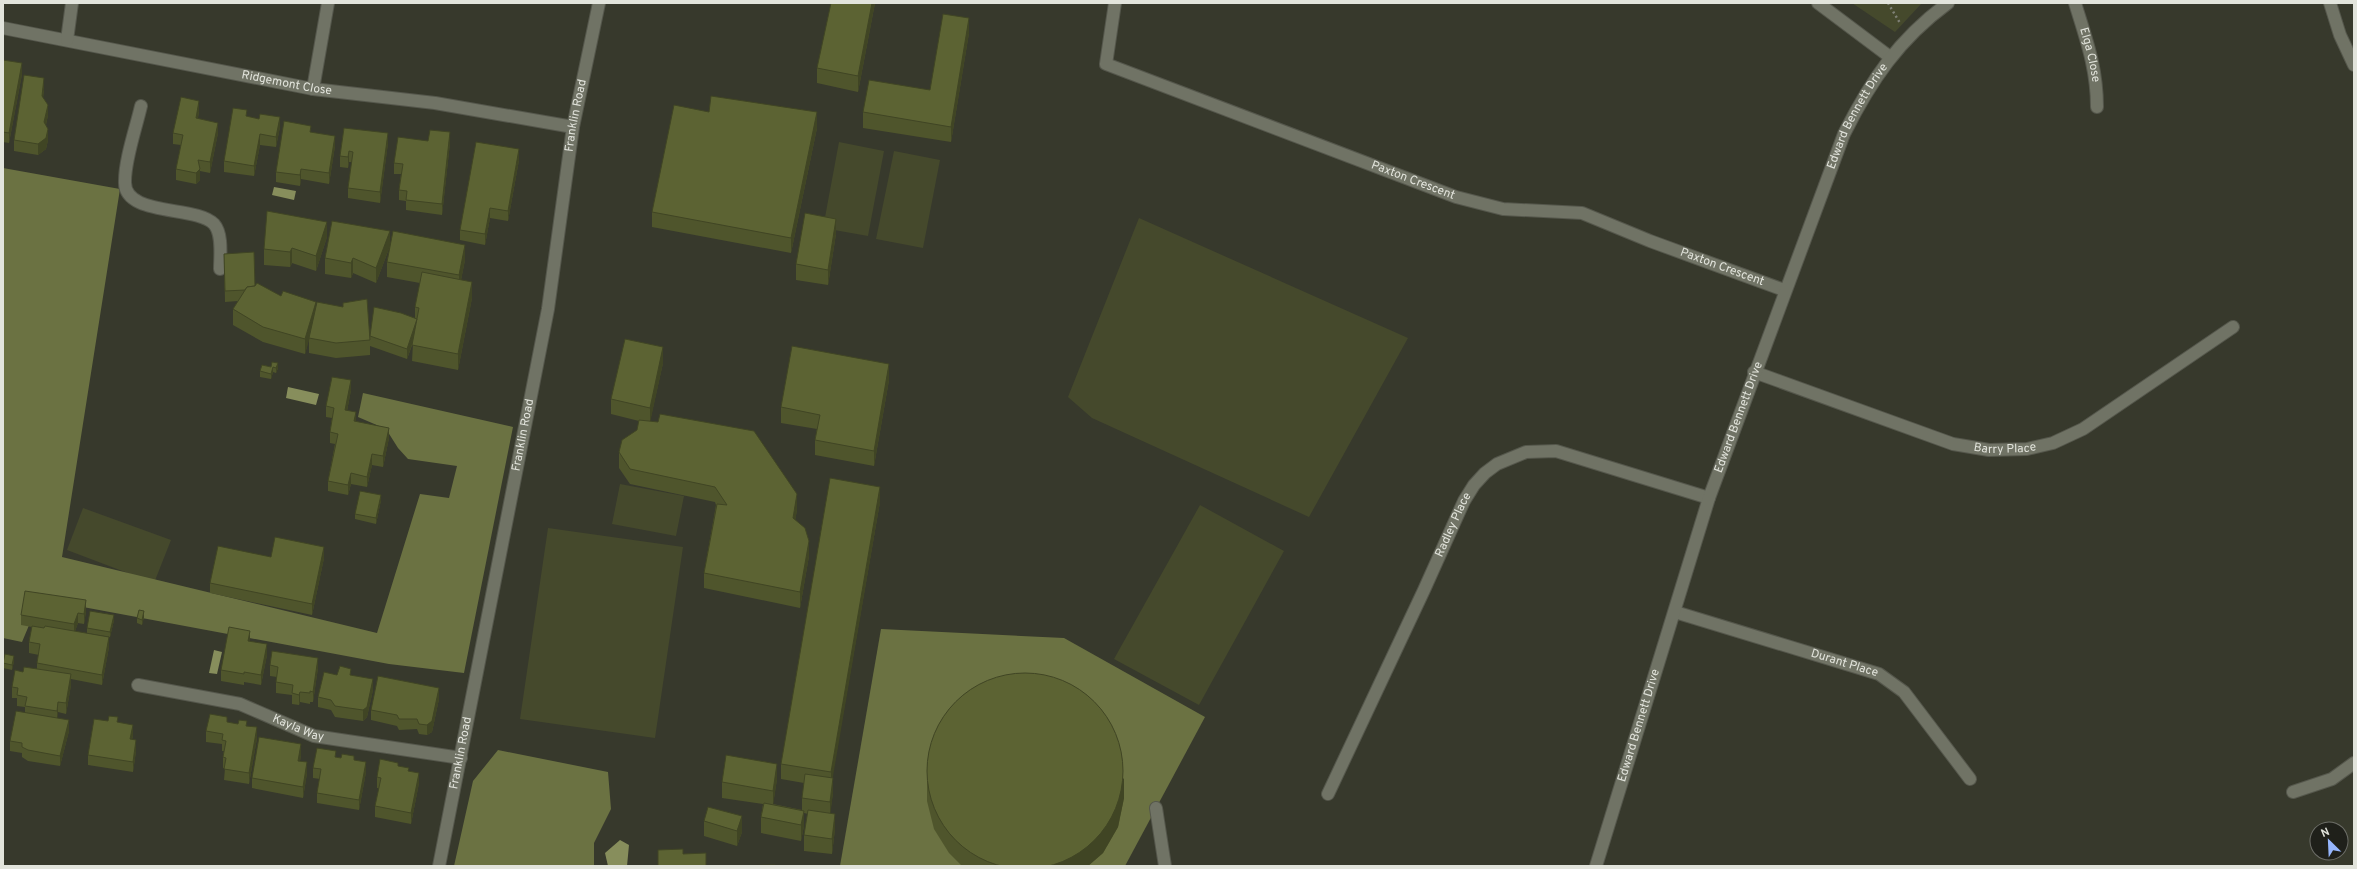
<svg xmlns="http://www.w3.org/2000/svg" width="2357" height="869" font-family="Overpass,sans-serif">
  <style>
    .green { fill: #45492c }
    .forest { fill: #6b7242 }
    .water { fill: #878e5c }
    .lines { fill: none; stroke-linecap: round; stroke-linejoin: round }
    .minor-casing { stroke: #55574c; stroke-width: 14 }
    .path { stroke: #7f8176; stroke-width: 2.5; stroke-dasharray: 2 3; stroke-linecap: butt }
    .minor { stroke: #707365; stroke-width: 12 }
    .wall { fill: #4f552c }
    .shaded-wall { fill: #404524 }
    .building { fill: #5c6333; stroke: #404524 }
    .labels { text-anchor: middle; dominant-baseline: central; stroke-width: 4; stroke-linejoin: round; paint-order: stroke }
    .street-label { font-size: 12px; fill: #e2e4dc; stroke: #1f201a }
  </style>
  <rect width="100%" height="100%" fill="#37392c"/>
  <g class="green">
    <path d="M1852,3H1922L1895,32Z"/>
    <path d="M839,142L884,151L868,236L823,228Z"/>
    <path d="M894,151L940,160L923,248L876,239Z"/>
    <path d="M1139,218L1408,338L1309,517L1092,418L1068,397Z"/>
    <path d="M620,484L684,496L676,536L612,524Z"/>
    <path d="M1200,505L1284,551L1199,705L1114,659Z"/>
    <path d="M83,508L171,540L154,583L67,550Z"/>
    <path d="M548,528L683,547L655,738L520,719Z"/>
  </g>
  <g class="forest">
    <path d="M3,168L120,189L62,557L377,633L420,494L449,498L457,466L408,459L398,448L386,429L358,417L363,393L513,427L464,673L389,664L40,599L22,642L3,638Z"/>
    <path d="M881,629L1064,638L1205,717L1125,866H840Z"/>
    <path d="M498,750L608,772L611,809L594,843V866H454L473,781Z"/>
  </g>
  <g class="water">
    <path d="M274,187L296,191L294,200L272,195Z"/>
    <path d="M288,387L319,394L316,405L286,398Z"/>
    <path d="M214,650L222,652L217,674L209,673Z"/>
    <path d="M620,840L629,845L627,866H608L605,853Z"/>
  </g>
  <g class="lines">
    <g class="minor-casing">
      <g id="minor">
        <path id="s1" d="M1115,3L1106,64L1456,197L1503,209L1582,213L1650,241L1784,290"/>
        <path d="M1818,3L1890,57"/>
        <path id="s2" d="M2075,3C2086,39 2097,68 2097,107"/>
        <path d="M2330,3L2340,35L2354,65"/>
        <path id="s3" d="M3,28L313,89L435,103L573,127"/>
        <path d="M67,40L72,3"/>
        <path d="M313,89L328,3"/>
        <path d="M141,106C136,128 125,159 125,181C123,217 196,205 214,224C223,234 220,257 220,269"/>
        <path id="s4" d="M1754,372L1953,444L1989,450L2027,449L2053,443L2083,429L2233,327"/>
        <path id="s5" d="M1675,612L1879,674L1904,692L1970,779"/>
        <path id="s6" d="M138,685L240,704L314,736L461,758"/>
        <path d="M2293,792L2332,779L2354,763"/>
        <path id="s7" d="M1328,794L1424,590L1464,501L1474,485L1485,473L1497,464L1526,452L1556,451L1709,498"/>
        <path d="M1156,808L1165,866"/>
        <path id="s8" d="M439,866L548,309L573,127L599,3"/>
        <path id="s9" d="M1596,866L1709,498L1844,134C1871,80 1899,39 1948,3"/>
      </g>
    </g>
    <path class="path" d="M1888,3L1900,23"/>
    <use href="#minor" class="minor"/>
  </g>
  <g class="wall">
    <path d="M875,3L858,92L817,83V68Z"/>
    <path d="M969,33L951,142L863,128V112L930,90Z"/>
    <path d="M3,60L22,74L9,143L3,142Z"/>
    <path d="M44,89L43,98L48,115L46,125L48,140L46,149L38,155L14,151V140Z"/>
    <path d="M199,111L198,118L218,133L210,173L200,171V180L196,184L176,180V169L181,145L173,144V133Z"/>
    <path d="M247,116L280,127L276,147L260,145L254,176L224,172V161Z"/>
    <path d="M344,128L388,143L380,203L348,198V188L352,162H349L348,168L340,167V156Z"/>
    <path d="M817,128L791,253L652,227V212Z"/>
    <path d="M311,132L335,146L329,184L301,179L300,186L276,182V172Z"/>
    <path d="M428,141L450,143L442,215L406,210V201L399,200V190L401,174H394V163Z"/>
    <path d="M519,160L508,221L490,218L485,245L460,240V230Z"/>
    <path d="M836,234L828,285L796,280V264Z"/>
    <path d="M327,237L316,271L292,263L290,267L264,265V249Z"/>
    <path d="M390,246L376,283L353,273L351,278L325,274V258Z"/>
    <path d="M224,254L256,286L281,296L316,307L370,340V355L336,358L309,353V338L305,354L263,342L233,325V309L238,301L225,302Z"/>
    <path d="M465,260L461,280L472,298L458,370L412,361L413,343L407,359L370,346V336L415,318V307L420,283L387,277V262Z"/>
    <path d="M663,363L650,421L797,510L795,520L809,556L800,608L704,588V573L716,505L715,502L630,484L619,468V452L637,430L639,421L611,414V399Z"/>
    <path d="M262,365L278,368L276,373L273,372L271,379L260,377V371Z"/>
    <path d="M889,380L874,466L815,455V440L817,429L781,423V407Z"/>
    <path d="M351,390L347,411L356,422L389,438L383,467L372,465L367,487L351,484L348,495L328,491V481L335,444L330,443V432L332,418L326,417V406Z"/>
    <path d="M381,500L376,524L355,519V514Z"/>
    <path d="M880,502L832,778L833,793L830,813L835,829L832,854L804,851V835L808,814L804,813V826L801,841L761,833V817L763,804L722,798V782L777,779L773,804L802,810V798L804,783L781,779V764Z"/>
    <path d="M324,558L312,615L210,593V583Z"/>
    <path d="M86,611L84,624L78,623L75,631L109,647L102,685L71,679V685L66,714L58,712L57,718L69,731L60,766L28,761L22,757V753L10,751V741L25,712V707L17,706V698H12V687L23,672L37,669V663L39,655L29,653V642L32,627L21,625V615Z"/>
    <path d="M144,617L142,625L137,623V618Z"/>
    <path d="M114,620L110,637L87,633V628Z"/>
    <path d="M250,641L267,655L261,685L244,682V685L221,681V670Z"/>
    <path d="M14,661L12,670L3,668V663Z"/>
    <path d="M270,665L318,668L313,702H310V704L300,702L299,705L292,704V695L276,693V682L277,677L270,676Z"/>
    <path d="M337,675H351L373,690L367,717L363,721L335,717L331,710L318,707V697Z"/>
    <path d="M439,699L432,732L427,735L419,734L417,729L399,730L397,726L371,720V710Z"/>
    <path d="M118,722L133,735L132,740L136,751L133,772L88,765V755Z"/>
    <path d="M227,722L247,726L257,738L249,784L224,780L225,768H223V757L224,751H222V744L206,742V731Z"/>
    <path d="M301,755L300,761L307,773L303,798L252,788V778Z"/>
    <path d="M336,757L354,760L366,772L359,810L317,803V793L320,779L313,778V768Z"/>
    <path d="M398,766L409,771L419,783L411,824L375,817V806L379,788H377V777Z"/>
    <path d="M927,781L1124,798L1118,827L1103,853L1088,866H962L949,853L934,829L927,801Z"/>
    <path d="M704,821L742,832L737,846L704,836Z"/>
  </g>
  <g class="shaded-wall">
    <path d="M872,3H875L858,92V76Z"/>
    <path d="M969,18V33L951,142V127Z"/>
    <path d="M22,63V74L9,143V133Z"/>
    <path d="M44,78V89L42,106V96Z"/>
    <path d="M199,101V111L196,128V118Z"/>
    <path d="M48,105V115L44,133V122Z"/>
    <path d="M817,112V128L791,253V238Z"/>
    <path d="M280,117V127L276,147V137Z"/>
    <path d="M218,123V133L210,173V162Z"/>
    <path d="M48,129V140L46,149L38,155V144Z"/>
    <path d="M450,132V143L442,215V204Z"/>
    <path d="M388,133V143L380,203V192Z"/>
    <path d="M260,134V145L254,176V166Z"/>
    <path d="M335,136V146L329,184V173Z"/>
    <path d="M519,149V160L508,221V211Z"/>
    <path d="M349,151V162L348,168V157Z"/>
    <path d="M200,169V180L196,184V173Z"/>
    <path d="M301,169V179L300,186V175Z"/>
    <path d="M490,208V218L485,245V234Z"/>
    <path d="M836,219V234L828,285V270Z"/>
    <path d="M327,222V237L316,271V256Z"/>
    <path d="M390,231V246L376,283V268Z"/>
    <path d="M465,245V260L459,290V275Z"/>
    <path d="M292,248V263L290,267V252Z"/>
    <path d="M353,258V273L351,278V263Z"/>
    <path d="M472,282V298L458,370V354Z"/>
    <path d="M316,302V317L305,354V339Z"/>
    <path d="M417,320V330L407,359V349Z"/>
    <path d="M663,347V363L650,423V408Z"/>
    <path d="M278,363V368L276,373V368Z"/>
    <path d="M889,364V380L874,466V451Z"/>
    <path d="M273,367V372L271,379V374Z"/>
    <path d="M351,380V390L345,421V410Z"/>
    <path d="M356,412V423L354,421Z"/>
    <path d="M389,428V438L383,467V456Z"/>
    <path d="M372,454V465L367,487V477Z"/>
    <path d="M351,473V484L348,495V485Z"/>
    <path d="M880,487V502L831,788V772Z"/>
    <path d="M797,494V510L793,534V518Z"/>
    <path d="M381,495V500L376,524V518Z"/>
    <path d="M809,541V556L800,608V592Z"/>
    <path d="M324,547V558L312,615V604Z"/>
    <path d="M86,600V611L84,624V614Z"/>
    <path d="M144,611V617L142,625V620Z"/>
    <path d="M78,613V623L74,634V624Z"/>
    <path d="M114,615V620L110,637V632Z"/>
    <path d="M250,631V641H248Z"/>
    <path d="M109,637V647L102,685V675Z"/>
    <path d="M267,644V655L261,685V675Z"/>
    <path d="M14,656V661L12,670V665Z"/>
    <path d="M318,658V668L313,702V692Z"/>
    <path d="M71,674V685L66,714V703Z"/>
    <path d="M373,679V690L367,717L363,721V710Z"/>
    <path d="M439,688V699L432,732L427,735V725Z"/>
    <path d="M300,692V702L299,705V695Z"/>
    <path d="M58,702V712L57,721V711Z"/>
    <path d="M69,720V731L60,766V756Z"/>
    <path d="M133,725V735L130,750V739Z"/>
    <path d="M257,727V738L249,784V773Z"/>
    <path d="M136,740V751L133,772V762Z"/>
    <path d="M301,744V755L298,771V761Z"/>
    <path d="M307,762V773L303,798V787Z"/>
    <path d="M366,762V772L359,810V800Z"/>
    <path d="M777,764V779L773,806V791Z"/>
    <path d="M419,773V783L411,824V813Z"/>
    <path d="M833,778V793L830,817V802Z"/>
    <path d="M1124,778V798L1118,827L1103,853L1088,866H1053Z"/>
    <path d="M804,811V826L801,841V825Z"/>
    <path d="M835,814V829L832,854V839Z"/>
    <path d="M742,816V832L737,846V831Z"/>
  </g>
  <g class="building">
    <path d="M831,3H872L858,76L817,68Z"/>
    <path d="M943,14L969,18L951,127L863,112L869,80L930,90Z"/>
    <path d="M3,60L22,63L9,133L3,132Z"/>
    <path d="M24,75L44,78L42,96L48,105L44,122L48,129L46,138L38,144L14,140Z"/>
    <path d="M711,96L817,112L791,238L652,212L674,105L709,112Z"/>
    <path d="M181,97L199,101L196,118L218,123L210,162L198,160L200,169L196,173L176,169L183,135L173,133Z"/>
    <path d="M233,108L247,110L246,116L259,119L260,114L280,117L276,137L260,134L254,166L224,161Z"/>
    <path d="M284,121L311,126L310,132L335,136L329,173L301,169L300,175L276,172Z"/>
    <path d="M344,128L388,133L380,192L348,188L353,152L349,151L348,157L340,156Z"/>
    <path d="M430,130L450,132L442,204L406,200L407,191L399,190L403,164L394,163L398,137L428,141Z"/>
    <path d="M476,142L519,149L508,211L490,208L485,234L460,230Z"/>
    <path d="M267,211L327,222L316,256L292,248L290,252L264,249Z"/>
    <path d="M805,213L836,219L828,270L796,264Z"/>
    <path d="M332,221L390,231L376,268L353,258L351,263L325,258Z"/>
    <path d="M393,231L465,245L459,275L387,262Z"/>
    <path d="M254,252L255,286L247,287L245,290L225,291L224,254Z"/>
    <path d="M422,272L472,282L458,354L412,345L419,308L415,307Z"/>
    <path d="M257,283L281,296L283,291L316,302L305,339L263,327L233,309L247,287L255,286Z"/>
    <path d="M367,299L370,340L336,343L309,338L317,302L343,307V303Z"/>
    <path d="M374,307L401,313L417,319L407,349L370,336Z"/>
    <path d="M625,339L663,347L650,408L611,399Z"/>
    <path d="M792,346L889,364L874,451L815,440L820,415L781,407Z"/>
    <path d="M272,362L278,363L276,368L273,367L271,374L260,371L262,365L271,367Z"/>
    <path d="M332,377L351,380L345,410L356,412L354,421L389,428L383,456L372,454L367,477L351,473L348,485L328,481L338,434L330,432L334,408L326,406Z"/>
    <path d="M660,414L754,431L797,494L793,518L805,528L809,541L800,592L704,573L717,504L727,505L715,487L630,469L619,452L622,440L637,430L639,420L658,422Z"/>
    <path d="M830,478L880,487L831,772L781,764Z"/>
    <path d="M360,491L381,495L376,518L355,514Z"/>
    <path d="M275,537L324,547L312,604L210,583L218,546L271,557Z"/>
    <path d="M25,591L86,600L84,614L78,613L74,624L21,615Z"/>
    <path d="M139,610L144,611L142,620L137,618Z"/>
    <path d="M90,611L114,615L110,632L87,628Z"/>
    <path d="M32,626L44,628L45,626L109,637L102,675L37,663L40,644L29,642Z"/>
    <path d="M229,627L250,631L248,641L267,644L261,675L244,672V674L221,670Z"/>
    <path d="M272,651L318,658L313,692L310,691V693L300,692L299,695L292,693L293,685L276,682L278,667L270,665Z"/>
    <path d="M5,654L14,656L12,665L3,663Z"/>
    <path d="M340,666L351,669L350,675L373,679L367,707L363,710L335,706L331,700L318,697L324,672L337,675Z"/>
    <path d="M24,667L71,674L66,703L58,702L57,711L25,706L27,697L17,695L18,688L12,687L15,670L23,672Z"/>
    <circle cx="1025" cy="771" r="98"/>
    <path d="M378,676L439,688L432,721L427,725L419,724L417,719H399L397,715L371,710Z"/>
    <path d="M16,711L69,720L60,756L28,750L22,747V743L10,741Z"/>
    <path d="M210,714L227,717V722L238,724L239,720L247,721L246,726L257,727L249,773L224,769L226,758L223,757L226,741L222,740L223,734L206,731Z"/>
    <path d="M109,716L118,717L117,722L133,725L130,739L136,740L133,762L88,755L94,719L108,721Z"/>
    <path d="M259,737L301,744L298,761L307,762L303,787L252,778Z"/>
    <path d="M317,748L336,751L335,757L341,758L342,754L354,756V760L366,762L359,800L317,793L321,769L313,768Z"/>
    <path d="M726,755L777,764L773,791L722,782Z"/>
    <path d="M380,759L398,763V766L409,768L408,771L419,773L411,813L375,806L381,778L377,777Z"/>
    <path d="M805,774L833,778L830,802L802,798Z"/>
    <path d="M764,803L804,811L801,825L761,817Z"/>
    <path d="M708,807L742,816L737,831L704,821Z"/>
    <path d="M808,810L835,814L832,839L804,835Z"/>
    <path d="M683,849V854L706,853V866H658V850Z"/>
    <path d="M775,865V866H739Z"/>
  </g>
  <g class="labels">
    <g class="street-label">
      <text stroke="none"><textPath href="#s2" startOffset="54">Elga Close</textPath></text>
      <text stroke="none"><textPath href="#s3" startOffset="289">Ridgemont Close</textPath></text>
      <text stroke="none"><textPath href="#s8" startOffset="763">Franklin Road</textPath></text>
      <text stroke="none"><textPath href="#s9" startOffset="795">Edward Bennett Drive</textPath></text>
      <text stroke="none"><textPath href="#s1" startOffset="390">Paxton Crescent</textPath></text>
      <text stroke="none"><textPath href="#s1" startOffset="714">Paxton Crescent</textPath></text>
      <text stroke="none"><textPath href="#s9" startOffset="471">Edward Bennett Drive</textPath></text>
      <text stroke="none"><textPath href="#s8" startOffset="439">Franklin Road</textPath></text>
      <text stroke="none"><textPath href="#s4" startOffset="264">Barry Place</textPath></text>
      <text stroke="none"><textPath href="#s7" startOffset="297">Radley Place</textPath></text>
      <text stroke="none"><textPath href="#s5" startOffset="177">Durant Place</textPath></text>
      <text stroke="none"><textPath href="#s9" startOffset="147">Edward Bennett Drive</textPath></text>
      <text stroke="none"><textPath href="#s6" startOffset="167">Kayla Way</textPath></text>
      <text stroke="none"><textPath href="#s8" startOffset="115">Franklin Road</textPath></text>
    </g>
  </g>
  <rect width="2357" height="869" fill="none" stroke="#e2e4dc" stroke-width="8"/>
  <g transform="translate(2329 841) rotate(336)"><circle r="19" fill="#1f201a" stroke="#6d6e68"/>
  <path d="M0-3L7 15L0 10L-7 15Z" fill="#96b6fd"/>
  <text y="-6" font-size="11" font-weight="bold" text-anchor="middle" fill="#e2e4dc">N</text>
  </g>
</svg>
